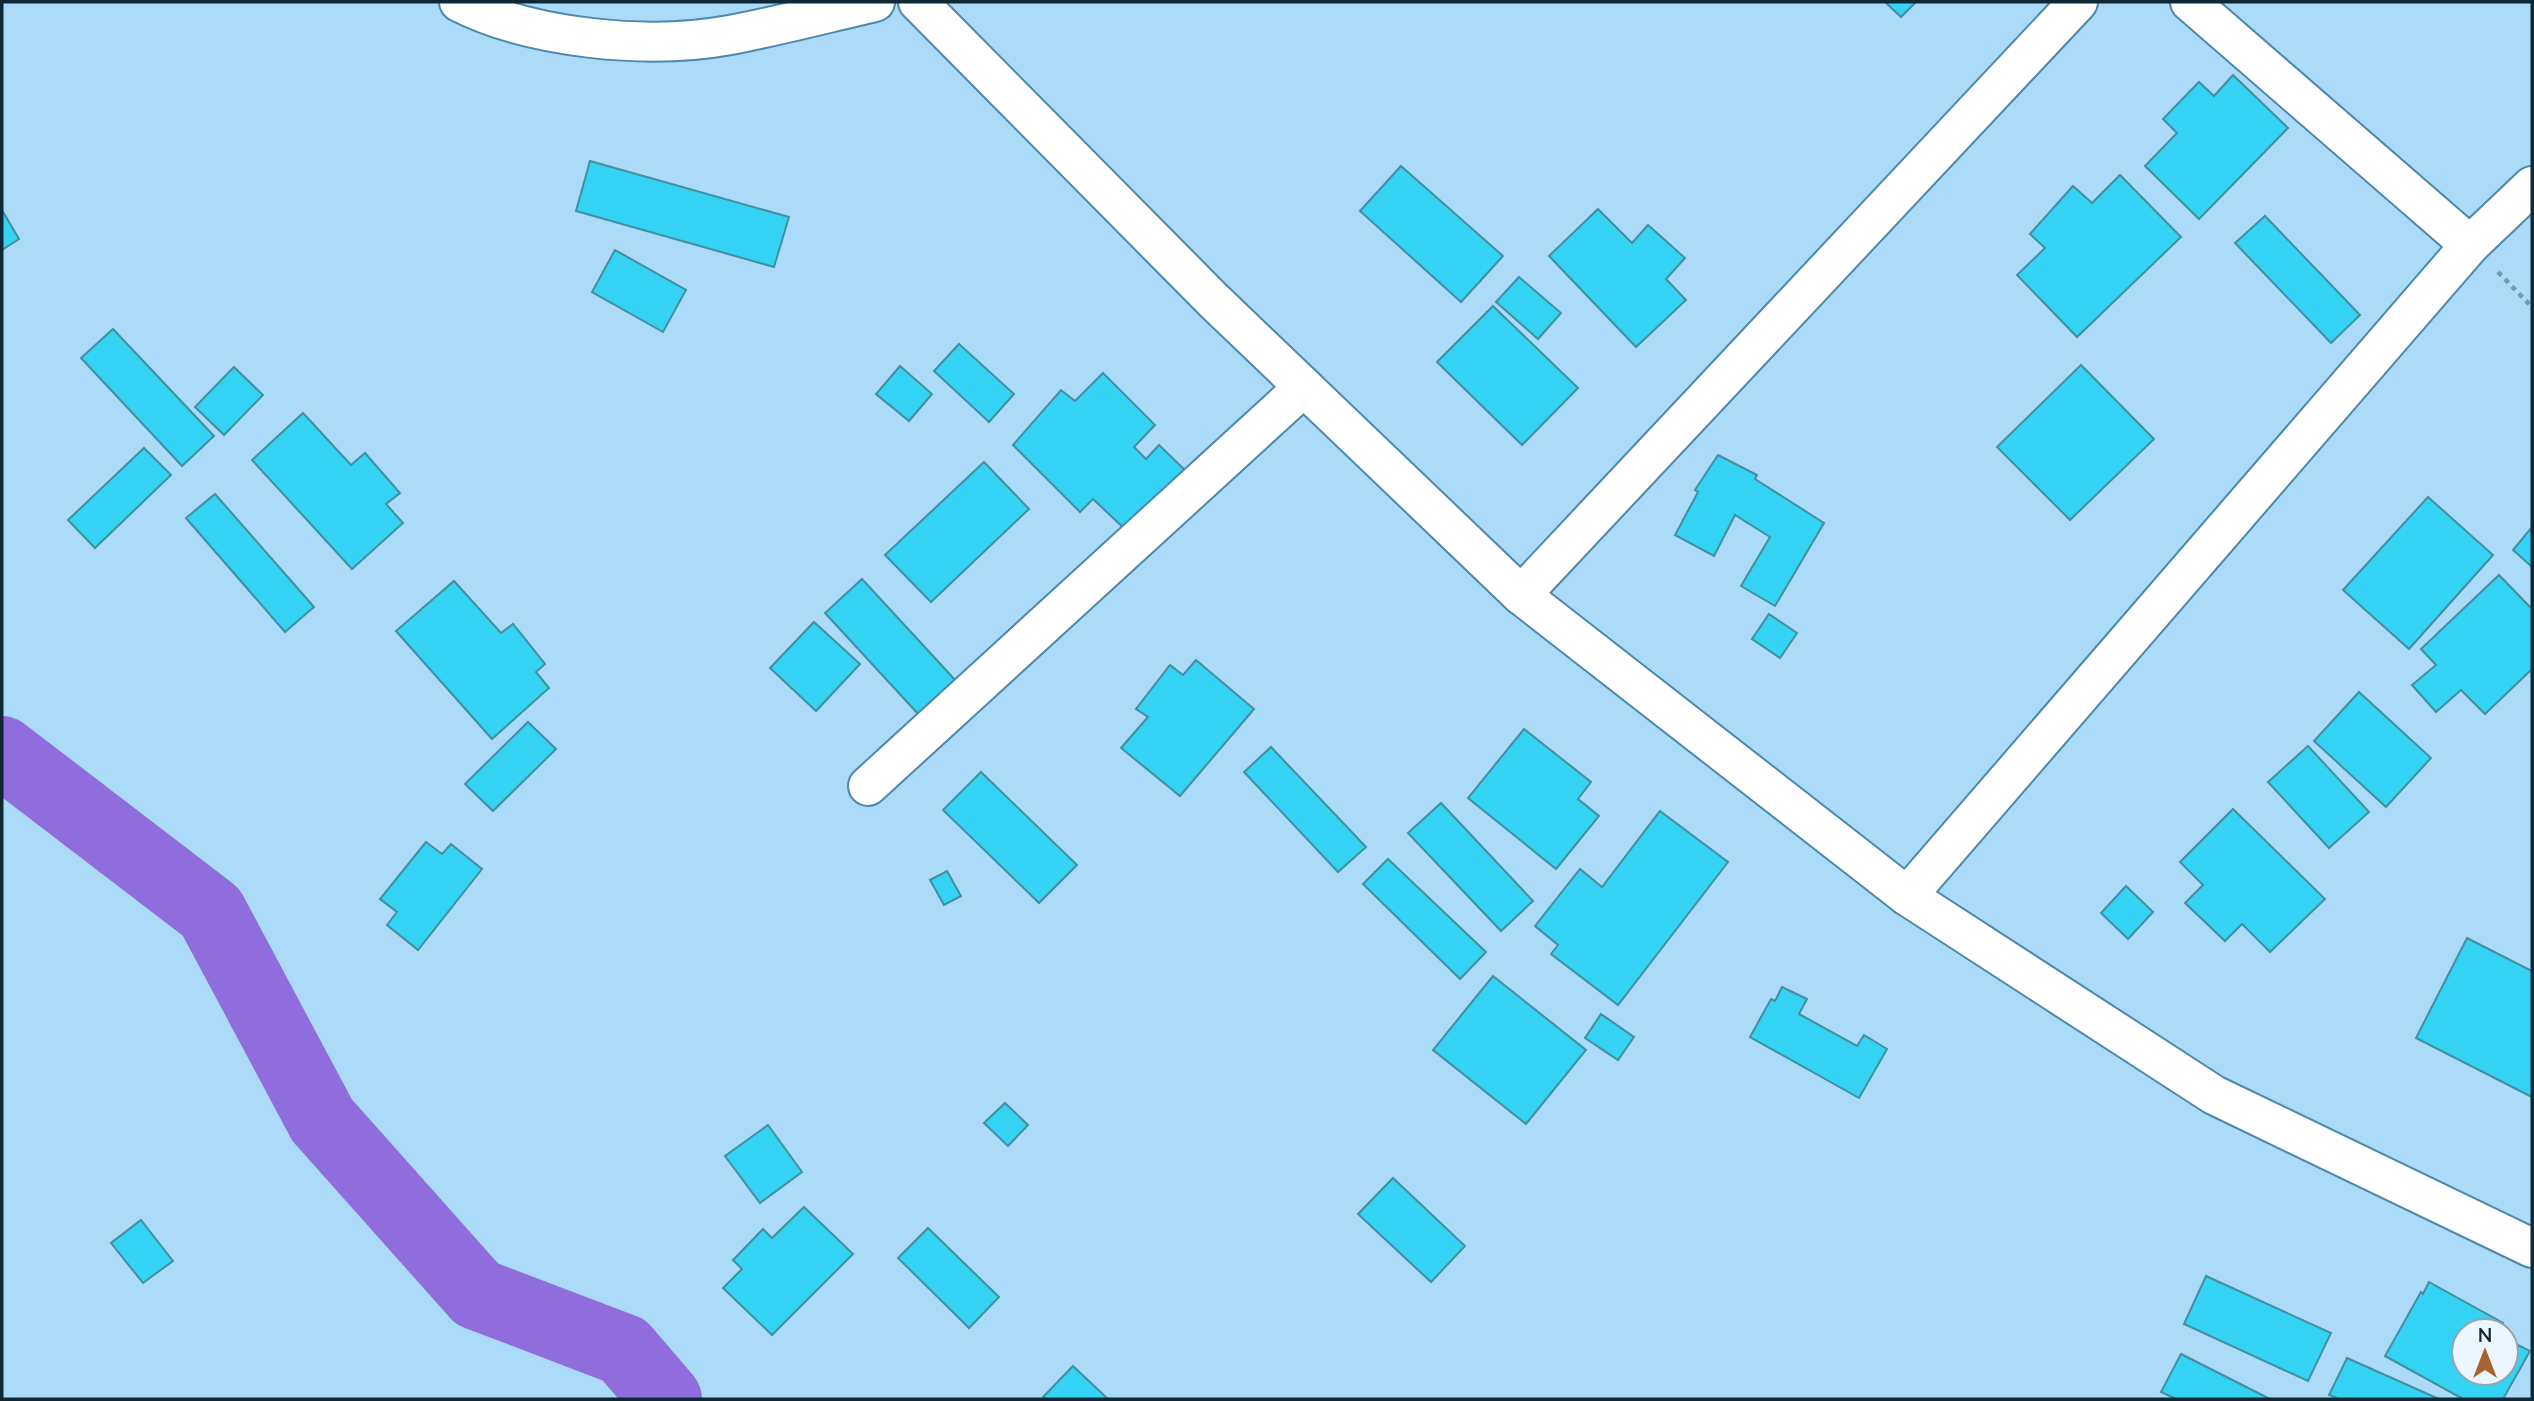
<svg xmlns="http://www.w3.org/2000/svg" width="2534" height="1401" font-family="Lato,sans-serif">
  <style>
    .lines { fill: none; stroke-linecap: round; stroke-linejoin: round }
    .river { stroke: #8f6ddd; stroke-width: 72 }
    .building { fill: #34d3f3; stroke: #418fa1; stroke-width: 2 }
    .street-casing { stroke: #4d88aa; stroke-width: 42 }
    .path { stroke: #729ab1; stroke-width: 4.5; stroke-dasharray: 5 5; stroke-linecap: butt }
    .street { stroke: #fff; stroke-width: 38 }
  </style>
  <rect width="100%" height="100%" fill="#abdbf8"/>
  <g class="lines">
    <path class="river" d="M2,752L211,912L322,1120L477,1294L624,1350L666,1399"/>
  </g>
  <g class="building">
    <path d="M1885,2H1916L1901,17Z"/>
    <path d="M2233,75L2288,128L2199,219L2145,166L2177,133L2163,119L2199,82L2214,96Z"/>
    <path d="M590,161L789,217L774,267L576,211Z"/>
    <path d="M1401,166L1503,256L1461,302L1360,211Z"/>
    <path d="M2120,175L2181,237L2077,337L2017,275L2045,248L2030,234L2073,186L2092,203Z"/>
    <path d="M1598,209L1632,243L1648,225L1685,258L1666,279L1686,300L1636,347L1549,256Z"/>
    <path d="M2,210L19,239L2,250Z"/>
    <path d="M2265,216L2360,315L2331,343L2235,243Z"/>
    <path d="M615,250L686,290L663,332L592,292Z"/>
    <path d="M1519,277L1561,313L1538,339L1496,302Z"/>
    <path d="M1493,306L1578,388L1522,445L1437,362Z"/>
    <path d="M113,329L214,436L182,466L81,358Z"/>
    <path d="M959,344L1014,394L989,422L934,371Z"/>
    <path d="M2081,365L2154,439L2070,520L1997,447Z"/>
    <path d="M900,366L932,394L909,421L876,394Z"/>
    <path d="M234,367L263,395L224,435L195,407Z"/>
    <path d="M1103,373L1155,425L1134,447L1146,459L1159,445L1188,473L1130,534L1093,499L1080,512L1013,445L1061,390L1075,401Z"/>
    <path d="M303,413L351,465L365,453L400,493L386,504L403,523L352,569L252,460Z"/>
    <path d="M144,448L171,475L95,548L68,520Z"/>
    <path d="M1718,455L1757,475L1755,479L1824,523L1775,606L1741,586L1770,537L1735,515L1714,556L1675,535L1698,492L1695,490Z"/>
    <path d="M984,462L1029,509L931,602L885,555Z"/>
    <path d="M215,494L314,607L285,632L186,518Z"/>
    <path d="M2428,497L2493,555L2409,649L2343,590Z"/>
    <path d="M2532,527V567L2513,550Z"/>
    <path d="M2499,575L2532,609V669L2485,714L2461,690L2436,712L2412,685L2436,665L2421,649Z"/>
    <path d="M862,579L957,682L920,716L825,613Z"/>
    <path d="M454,581L501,633L513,624L545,664L536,672L549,688L492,739L396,631Z"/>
    <path d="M1769,614L1797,633L1780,658L1752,639Z"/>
    <path d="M814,622L860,664L816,711L770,668Z"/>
    <path d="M1196,660L1254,709L1180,796L1121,748L1148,717L1136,709L1170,665L1183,675Z"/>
    <path d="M2359,692L2431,758L2386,807L2314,741Z"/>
    <path d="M528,722L556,749L493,811L465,784Z"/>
    <path d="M1524,729L1591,782L1578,799L1599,816L1556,869L1468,798Z"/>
    <path d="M2308,746L2369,812L2329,848L2268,782Z"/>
    <path d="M1271,747L1366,847L1338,872L1244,772Z"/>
    <path d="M981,772L1077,865L1039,903L943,810Z"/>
    <path d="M1441,803L1533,901L1501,931L1408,833Z"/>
    <path d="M2233,809L2325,899L2270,952L2242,924L2225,941L2185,903L2203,885L2180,862Z"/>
    <path d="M1660,811L1728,862L1618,1005L1551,954L1558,945L1535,926L1580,869L1602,887Z"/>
    <path d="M426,842L442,854L451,844L482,869L418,950L387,925L397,912L380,899Z"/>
    <path d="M1388,859L1486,952L1460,979L1363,884Z"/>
    <path d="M947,871L961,896L944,905L930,880Z"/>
    <path d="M2126,886L2153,912L2128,939L2101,913Z"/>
    <path d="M2467,938L2532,971V1097L2416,1038Z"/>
    <path d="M1493,976L1586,1050L1526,1124L1433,1050Z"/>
    <path d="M1782,987L1807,999L1799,1014L1857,1046L1864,1035L1887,1049L1859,1098L1750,1037L1771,999L1775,1001Z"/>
    <path d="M1601,1014L1634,1037L1618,1060L1585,1038Z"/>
    <path d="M1005,1103L1028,1125L1008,1146L984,1123Z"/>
    <path d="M768,1125L802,1172L760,1203L725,1156Z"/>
    <path d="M1393,1178L1465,1246L1431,1282L1358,1214Z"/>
    <path d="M804,1207L853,1254L772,1335L723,1288L742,1269L733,1260L763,1229L772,1238Z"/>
    <path d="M141,1220L173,1261L143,1283L111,1243Z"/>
    <path d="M928,1228L999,1297L969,1328L898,1258Z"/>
    <path d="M2206,1276L2331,1333L2308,1381L2184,1324Z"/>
    <path d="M2429,1282L2503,1323L2499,1331H2464V1373H2506V1339L2530,1351L2503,1399H2463L2385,1356L2421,1292L2423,1294Z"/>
    <path d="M2181,1354L2270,1399H2176L2161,1392Z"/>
    <path d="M2347,1358L2439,1399H2339L2329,1395Z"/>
    <path d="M1073,1366L1108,1399H1045L1043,1397Z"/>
  </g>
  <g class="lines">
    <g class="street-casing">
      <g id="street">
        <path d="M459,2C532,39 649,50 730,35C778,26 827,13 875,2"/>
        <path d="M918,2L1213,300L1521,595L2078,2"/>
        <path d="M2190,2L2470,245"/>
        <path d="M1521,595L1907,896L2214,1095L2532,1248"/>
        <path d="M868,786L1304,387"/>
        <path d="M1907,896L2470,245L2532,186"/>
      </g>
    </g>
    <path class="path" d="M2498,272L2532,307"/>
    <use href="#street" class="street"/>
  </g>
  <rect width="2534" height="1401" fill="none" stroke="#0f2836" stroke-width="7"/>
  <g transform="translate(2485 1352)"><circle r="33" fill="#ebf6fe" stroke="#93a4ae" stroke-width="2"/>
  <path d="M0-5L12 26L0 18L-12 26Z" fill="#a76432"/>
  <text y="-10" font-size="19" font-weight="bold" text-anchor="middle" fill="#0f2836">N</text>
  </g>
</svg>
